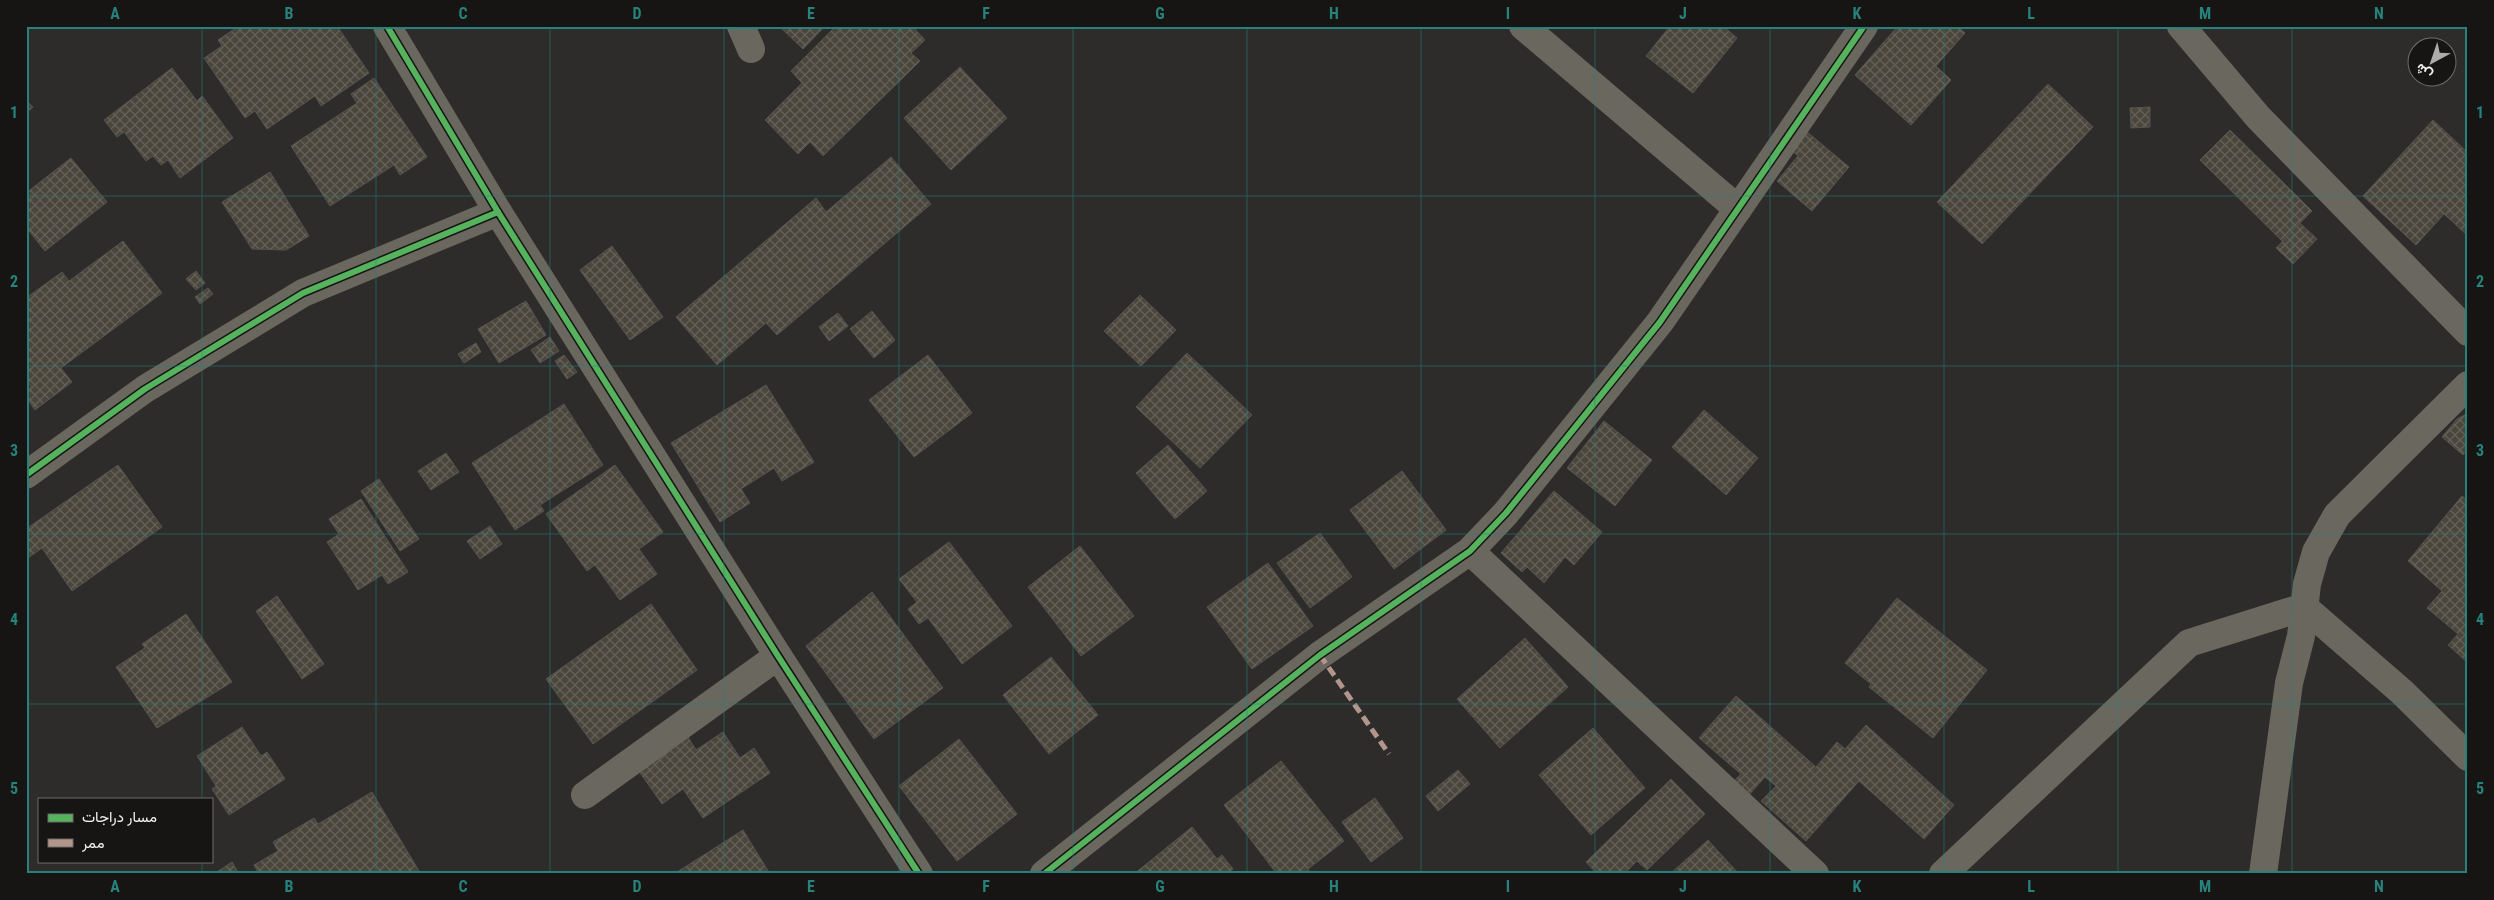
<svg xmlns="http://www.w3.org/2000/svg" width="2494" height="900" font-family="'Roboto Condensed',Vazirmatn,sans-serif">
  <style>
    .building { fill: url(#building-cross-hatch); stroke: #545352 }
    .lines { fill: none; stroke-linecap: round; stroke-linejoin: round }
    .minor { stroke: #6a675f; stroke-width: 28 }
    .quiet { stroke: #b2968c; stroke-width: 5; stroke-dasharray: 10 5; stroke-linecap: butt }
    .cycleway-casing { stroke: #161513; stroke-width: 9 }
    .cycleway { stroke: #56b35d; stroke-width: 6 }
    .grid { fill: none; stroke: #26827b; stroke-width: 1; stroke-opacity: 0.55 }
    .neatline { fill: none; stroke: #26827b; stroke-width: 2 }
    .grid-label { font-size: 16px; text-anchor: middle; font-weight: bold; fill: #26827b }
  </style>
  <defs>
    <pattern id="building-cross-hatch" width="8" height="8" patternUnits="userSpaceOnUse" patternTransform="scale(1.25)"><rect width="8" height="8" fill="#4a463c"/><path d="M0 0l8 8M0 8l8-8" fill="none" stroke="#656158"/></pattern>
  </defs>
  <rect width="100%" height="100%" fill="#2d2c2a"/>
  <g class="building">
    <path d="M239,26H337L369,73L321,106L315,96L267,129L255,111L245,118L204,58L222,46L218,40Z"/>
    <path d="M779,26H825L803,49Z"/>
    <path d="M836,26H912L925,40L911,53L920,61L823,156L810,142L798,154L765,120L802,83L791,71Z"/>
    <path d="M1670,26H1723L1737,38L1693,93L1646,56Z"/>
    <path d="M1898,26H1957L1965,33L1936,66L1951,80L1911,125L1855,75Z"/>
    <path d="M960,67L1007,118L951,170L904,118Z"/>
    <path d="M172,68L197,101L202,96L233,138L180,178L168,160L161,165L153,156L146,161L124,132L117,137L104,120Z"/>
    <path d="M374,78L427,157L400,175L394,165L330,206L291,146L357,103L351,94Z"/>
    <path d="M2048,84L2093,127L1982,244L1937,202Z"/>
    <path d="M26,100L33,107L26,113Z"/>
    <path d="M2150,107V127L2131,128L2130,108Z"/>
    <path d="M2433,120L2468,153V236L2444,214L2416,245L2363,196Z"/>
    <path d="M2230,130L2312,211L2282,241L2200,160Z"/>
    <path d="M1806,131L1849,167L1812,211L1777,181L1798,156L1790,149Z"/>
    <path d="M891,157L931,204L777,335L766,323L717,365L676,317L816,198L826,212Z"/>
    <path d="M71,158L107,202L45,251L26,227V193Z"/>
    <path d="M270,172L309,236L286,250L252,249L222,202Z"/>
    <path d="M2300,223L2317,239L2293,264L2276,248Z"/>
    <path d="M123,241L162,293L61,368L72,382L35,410L26,397V391L31,387L26,381V298L62,272L69,281Z"/>
    <path d="M612,246L663,317L630,340L580,270Z"/>
    <path d="M196,271L205,283L196,290L186,279Z"/>
    <path d="M208,288L213,294L200,304L195,297Z"/>
    <path d="M1140,295L1176,330L1141,366L1104,331Z"/>
    <path d="M526,301L546,335L499,363L478,329Z"/>
    <path d="M872,311L895,340L874,358L850,329Z"/>
    <path d="M838,313L848,326L829,341L819,327Z"/>
    <path d="M550,337L559,351L540,363L531,350Z"/>
    <path d="M476,343L481,352L464,363L458,354Z"/>
    <path d="M1187,353L1252,415L1200,468L1136,407Z"/>
    <path d="M564,355L577,372L567,379L555,361Z"/>
    <path d="M928,355L972,413L914,457L869,400Z"/>
    <path d="M766,385L814,462L782,481L774,468L741,489L750,503L720,522L671,443Z"/>
    <path d="M564,404L603,465L540,505L544,511L515,530L472,463Z"/>
    <path d="M1704,410L1758,458L1726,495L1672,447Z"/>
    <path d="M2468,413V449L2463,455L2442,437L2457,419Z"/>
    <path d="M1604,421L1652,460L1615,506L1567,468Z"/>
    <path d="M1168,445L1207,491L1175,519L1136,473Z"/>
    <path d="M446,453L459,472L431,490L418,471Z"/>
    <path d="M118,465L162,527L72,591L42,548L28,558L26,529Z"/>
    <path d="M615,465L663,532L639,549L657,574L620,600L595,565L587,571L546,514Z"/>
    <path d="M1402,471L1446,530L1394,569L1350,510Z"/>
    <path d="M379,479L419,539L400,551L361,491Z"/>
    <path d="M1554,491L1602,532L1574,565L1565,557L1544,583L1527,567L1522,572L1501,553Z"/>
    <path d="M2462,496L2468,501V663L2448,645L2458,634L2427,608L2442,591L2408,561Z"/>
    <path d="M361,499L408,572L388,584L382,575L358,590L327,542L339,534L329,519Z"/>
    <path d="M490,526L502,544L480,559L467,541Z"/>
    <path d="M1320,533L1352,577L1310,608L1277,563Z"/>
    <path d="M949,542L1012,626L962,664L928,618L919,624L908,609L917,602L899,579Z"/>
    <path d="M1080,546L1134,616L1081,656L1028,587Z"/>
    <path d="M1268,563L1313,626L1252,669L1207,607Z"/>
    <path d="M872,592L943,688L874,739L806,646Z"/>
    <path d="M277,596L324,664L302,679L256,611Z"/>
    <path d="M1897,598L1987,670L1933,738L1869,687L1871,684L1845,663Z"/>
    <path d="M651,604L697,670L593,744L546,679Z"/>
    <path d="M186,614L232,682L157,728L116,667L145,648L142,644Z"/>
    <path d="M1525,638L1568,687L1500,748L1457,699Z"/>
    <path d="M1051,657L1098,715L1049,754L1003,695Z"/>
    <path d="M1736,696L1816,767L1837,742L1845,749L1866,725L1954,805L1924,839L1859,781L1806,841L1761,801L1776,786L1765,777L1748,796L1733,782L1741,774L1699,738Z"/>
    <path d="M242,727L261,756L267,752L285,779L229,815L212,789L216,786L197,756Z"/>
    <path d="M1593,728L1645,788L1591,835L1539,775Z"/>
    <path d="M723,732L740,758L754,748L770,773L703,818L683,789L662,804L636,767L686,734L696,750Z"/>
    <path d="M959,739L1017,814L957,861L899,786Z"/>
    <path d="M1281,761L1344,841L1308,869L1311,874H1277L1224,805Z"/>
    <path d="M1458,770L1470,784L1438,811L1426,796Z"/>
    <path d="M1671,779L1705,814L1647,870L1637,861L1624,874H1597L1586,862Z"/>
    <path d="M372,792L419,871L414,874H259L254,865L278,851L273,842L314,818L318,824Z"/>
    <path d="M1375,798L1403,838L1371,862L1342,822Z"/>
    <path d="M1192,827L1217,859L1222,855L1233,869L1227,874H1134Z"/>
    <path d="M743,830L770,874H674Z"/>
    <path d="M1708,840L1739,874H1670Z"/>
    <path d="M232,862L239,874H214Z"/>
  </g>
  <g class="lines">
    <g class="minor">
      <path d="M741,26L751,49"/>
      <path d="M1523,26L1738,209"/>
      <path d="M2181,26L2258,117L2468,332"/>
      <path d="M498,212L778,656L919,874"/>
      <path d="M26,475L145,389L303,293L498,212L387,26"/>
      <path d="M1470,551L1815,874"/>
      <path d="M585,795L778,656"/>
      <path d="M1044,874L1320,655L1470,551L1506,513L1660,322L1864,26"/>
      <path d="M1943,874L2189,643L2304,607L2402,692L2468,757"/>
      <path d="M2263,874L2289,683L2301,636L2307,584L2316,552L2337,515L2468,385"/>
    </g>
    <path class="quiet" d="M1320,655L1389,754"/>
    <g class="cycleway-casing">
      <g id="cycleway">
        <path d="M498,212L778,656L919,874"/>
        <path d="M26,475L145,389L303,293L498,212L387,26"/>
        <path d="M1044,874L1320,655L1470,551L1506,513L1660,322L1864,26"/>
      </g>
    </g>
    <use href="#cycleway" class="cycleway"/>
  </g>
  <path class="grid" d="M202,26V799M376,26V874M550,26V874M724,26V874M899,26V874M1073,26V874M1247,26V874M1421,26V874M1595,26V874M1770,26V874M1944,26V874M2118,26V874M2292,26V874M26,196H2468M26,366H2468M26,534H2468M26,704H2468M202,861V874"/>
  <rect width="2494" height="900" fill="none" stroke="#161513" stroke-width="55"/>
  <rect x="38" y="798" width="175" height="65" fill="#161513" stroke="#6e6d6b"/>
  <rect x="48" y="814" width="25" height="8" fill="#56b35d" stroke="#6e6d6b"/>
  <text x="82" y="822" font-size="15" fill="#f2f1ef">مسار دراجات</text>
  <rect x="48" y="839" width="25" height="8" fill="#b2968c" stroke="#6e6d6b"/>
  <text x="82" y="848" font-size="15" fill="#f2f1ef">ممر</text>
  <g transform="translate(2432 62) rotate(220)"><circle r="24" fill="#161513" stroke="#6e6d6b"/>
  <path d="M0-4L9 19L0 12L-9 19Z" fill="#adacaa"/>
  <text y="-8" font-size="14" font-weight="bold" text-anchor="middle" fill="#f2f1ef">ش</text>
  </g>
  <rect x="28" y="28" width="2438" height="844" class="neatline"/>
  <g class="grid-label">
    <text x="115" y="19">A</text>
    <text x="289" y="19">B</text>
    <text x="463" y="19">C</text>
    <text x="637" y="19">D</text>
    <text x="811" y="19">E</text>
    <text x="986" y="19">F</text>
    <text x="1160" y="19">G</text>
    <text x="1334" y="19">H</text>
    <text x="1508" y="19">I</text>
    <text x="1683" y="19">J</text>
    <text x="1857" y="19">K</text>
    <text x="2031" y="19">L</text>
    <text x="2205" y="19">M</text>
    <text x="2379" y="19">N</text>
    <text x="14" y="118">1</text>
    <text x="2480" y="118">1</text>
    <text x="14" y="287">2</text>
    <text x="2480" y="287">2</text>
    <text x="14" y="456">3</text>
    <text x="2480" y="456">3</text>
    <text x="14" y="625">4</text>
    <text x="2480" y="625">4</text>
    <text x="14" y="794">5</text>
    <text x="2480" y="794">5</text>
    <text x="115" y="892">A</text>
    <text x="289" y="892">B</text>
    <text x="463" y="892">C</text>
    <text x="637" y="892">D</text>
    <text x="811" y="892">E</text>
    <text x="986" y="892">F</text>
    <text x="1160" y="892">G</text>
    <text x="1334" y="892">H</text>
    <text x="1508" y="892">I</text>
    <text x="1683" y="892">J</text>
    <text x="1857" y="892">K</text>
    <text x="2031" y="892">L</text>
    <text x="2205" y="892">M</text>
    <text x="2379" y="892">N</text>
  </g>
</svg>
